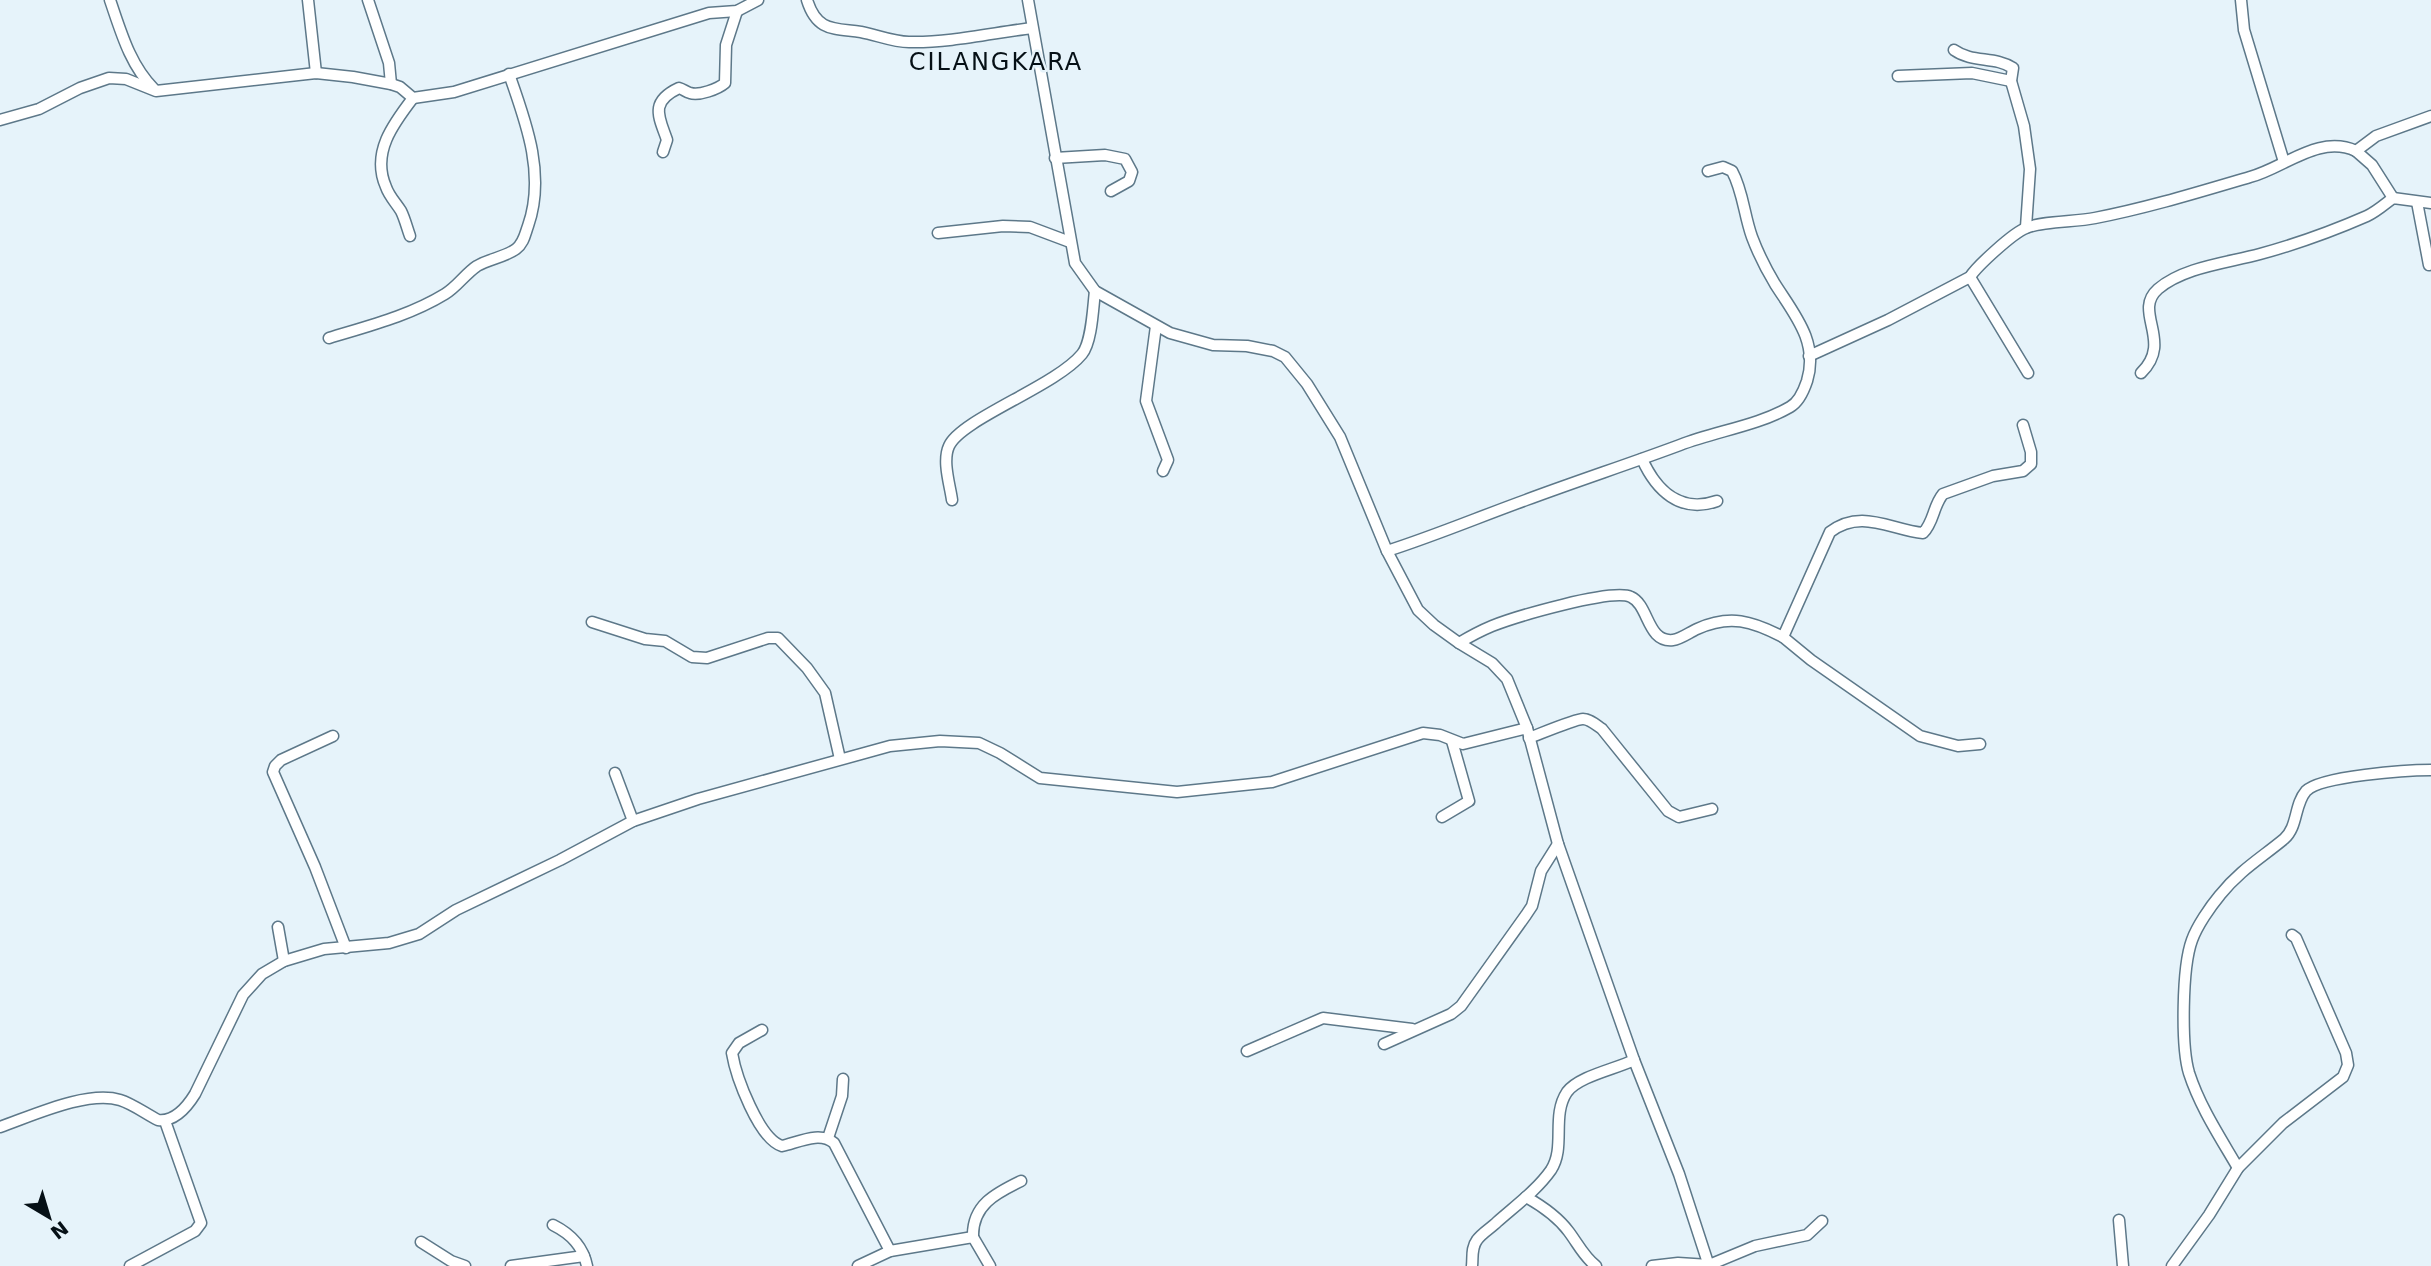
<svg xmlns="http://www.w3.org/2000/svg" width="2431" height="1266" font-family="'DejaVu Sans',sans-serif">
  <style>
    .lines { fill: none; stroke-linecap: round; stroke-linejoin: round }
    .minor-casing { stroke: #5d7889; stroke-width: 13 }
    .minor { stroke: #fff; stroke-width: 10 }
    .labels { text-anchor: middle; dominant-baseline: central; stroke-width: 5; stroke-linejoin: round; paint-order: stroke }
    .quarter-label { font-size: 24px; letter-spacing: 2px; fill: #061016; stroke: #e6f3fa }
  </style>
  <rect width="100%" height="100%" fill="#e6f3fa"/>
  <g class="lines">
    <g class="minor-casing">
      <g id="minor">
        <path d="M110,0C121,32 130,65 154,89"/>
        <path d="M308,0L316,73"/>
        <path d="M368,0L389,63L391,84"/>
        <path d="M807,0C817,32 834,28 861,32C877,35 893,42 909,42C949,43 992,33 1032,28"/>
        <path d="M1028,0L1075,263L1095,291L1170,333L1213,345L1247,346L1273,351L1285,357L1307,384L1340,437L1387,551L1418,610L1434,625L1459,643L1492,663L1507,679L1527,728L1558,844L1634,1060L1679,1174L1709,1266"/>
        <path d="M2241,0L2244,30L2284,162"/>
        <path d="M1954,50C1972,63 1995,56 2013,68L2011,81L2024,126L2030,169L2026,227"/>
        <path d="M1898,76L1972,73L2011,81"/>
        <path d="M0,120L39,109L80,88L109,78L126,79L156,91L316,73L353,77L391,84L400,87L413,98L454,92L709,13L737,11L758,0"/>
        <path d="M663,152L667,140C659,117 649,102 679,88C683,89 686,92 690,93C699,96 718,89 725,83L726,45L737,11"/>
        <path d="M1055,158L1105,155L1125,159L1132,172L1129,181L1111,191"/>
        <path d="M2393,198L2372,165L2356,151L2376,136L2431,116"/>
        <path d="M2417,202L2429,265"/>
        <path d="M938,233L1003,226L1030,227L1070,242"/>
        <path d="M410,236C407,228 405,219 401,211C396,203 389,196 386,187C371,153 393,124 413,98"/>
        <path d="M1970,277L2028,373"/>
        <path d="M1156,326L1146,401L1168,460L1163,471"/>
        <path d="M329,338C368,326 409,316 445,294C457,287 465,274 477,266C489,259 505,257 516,249C524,243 525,234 528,226C546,175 526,122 509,74"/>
        <path d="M1809,356L1888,320L1970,277C1977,266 2013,233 2026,228C2041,221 2076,222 2095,218C2147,208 2199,192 2250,177C2284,168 2319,134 2356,151"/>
        <path d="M2141,373C2174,341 2132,312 2158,289C2184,267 2227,263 2260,254C2293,245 2335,230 2367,216C2376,212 2385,204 2393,198L2431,203"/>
        <path d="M1642,459C1656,490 1680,514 1717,501"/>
        <path d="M952,500C950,485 942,461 949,446C961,419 1056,386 1082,354C1092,342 1093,307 1095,291"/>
        <path d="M1387,551C1434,536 1479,517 1526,500C1577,481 1629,464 1680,445C1716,431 1757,426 1790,407C1799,402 1804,390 1807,381C1819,342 1794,314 1775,284C1766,269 1758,253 1752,237C1744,215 1743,191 1732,171L1723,167L1708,171"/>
        <path d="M592,622L645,639L665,641L692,657L707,658L768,638H778L807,668L825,693L840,759"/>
        <path d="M1783,637L1811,660L1920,736L1958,746L1980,744"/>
        <path d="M1459,643C1469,637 1480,631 1492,626C1515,617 1612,588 1631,597C1649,605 1647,643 1673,640C1681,639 1690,632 1697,629C1730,614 1752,621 1783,637L1830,532C1861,508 1891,530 1923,533C1934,522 1933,506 1943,494L1993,476L2023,471L2031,464V452L2023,425"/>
        <path d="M333,736L281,760L275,766L273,772L315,867L346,948"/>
        <path d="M1529,738C1540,734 1575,719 1583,719C1590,719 1596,725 1602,729L1668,811L1679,817L1712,809"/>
        <path d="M615,773L633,821"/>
        <path d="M1442,817L1469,801L1452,741"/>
        <path d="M278,927L284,961"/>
        <path d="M762,1030L739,1043L732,1053C736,1077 759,1139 782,1146C799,1142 820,1131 834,1143L890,1251"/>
        <path d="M1384,1044L1451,1014L1461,1006L1526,915L1532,906L1541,871L1558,844"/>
        <path d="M1247,1051L1323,1018L1412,1029"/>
        <path d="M0,1127C32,1116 87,1090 120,1100C133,1104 146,1114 158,1120C175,1122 187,1107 195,1094L243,995L262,974L284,961L324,949L389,943L419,934L456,910L560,860L633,821L698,799L890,746L940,741L979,743L1000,753L1040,778L1177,792L1272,782L1423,733L1440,735L1463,744L1527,728"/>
        <path d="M828,1138L842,1096L843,1079"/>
        <path d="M2238,1168C2220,1137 2200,1107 2189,1073C2181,1046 2182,967 2192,940C2197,926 2210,907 2220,895C2239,871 2261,858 2284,839C2298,827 2294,805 2306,791C2320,776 2408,770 2431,770"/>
        <path d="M1526,1197C1542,1206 1558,1217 1569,1232C1578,1244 1584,1257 1596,1266"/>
        <path d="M2119,1220L2123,1266"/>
        <path d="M553,1225C571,1234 583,1246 587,1266"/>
        <path d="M973,1237C972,1205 996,1193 1021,1181"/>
        <path d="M421,1242L451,1261L465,1266"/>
        <path d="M130,1266L195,1231L201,1223L165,1121"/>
        <path d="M511,1266L584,1256"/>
        <path d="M858,1266L890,1251L973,1237L990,1266"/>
        <path d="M1472,1266C1473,1257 1471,1248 1477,1240C1482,1233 1491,1228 1497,1222C1515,1206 1537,1190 1551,1170C1566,1147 1551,1116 1567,1092C1579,1076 1616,1069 1634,1060"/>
        <path d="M1652,1266L1678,1263L1709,1265L1755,1246L1807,1235L1822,1221"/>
        <path d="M2172,1266L2209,1215L2238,1168L2283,1123L2343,1077L2348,1065L2346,1053L2296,938L2292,935"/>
      </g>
    </g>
    <use href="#minor" class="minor"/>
  </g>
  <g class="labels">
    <g class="quarter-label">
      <text x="996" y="62">CILANGKARA</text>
    </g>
  </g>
  <g transform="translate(49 1217) rotate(142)" stroke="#e6f3fa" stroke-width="5" paint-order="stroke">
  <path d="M0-5L12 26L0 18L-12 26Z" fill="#061016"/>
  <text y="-10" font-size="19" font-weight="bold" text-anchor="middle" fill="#061016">N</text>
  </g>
</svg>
